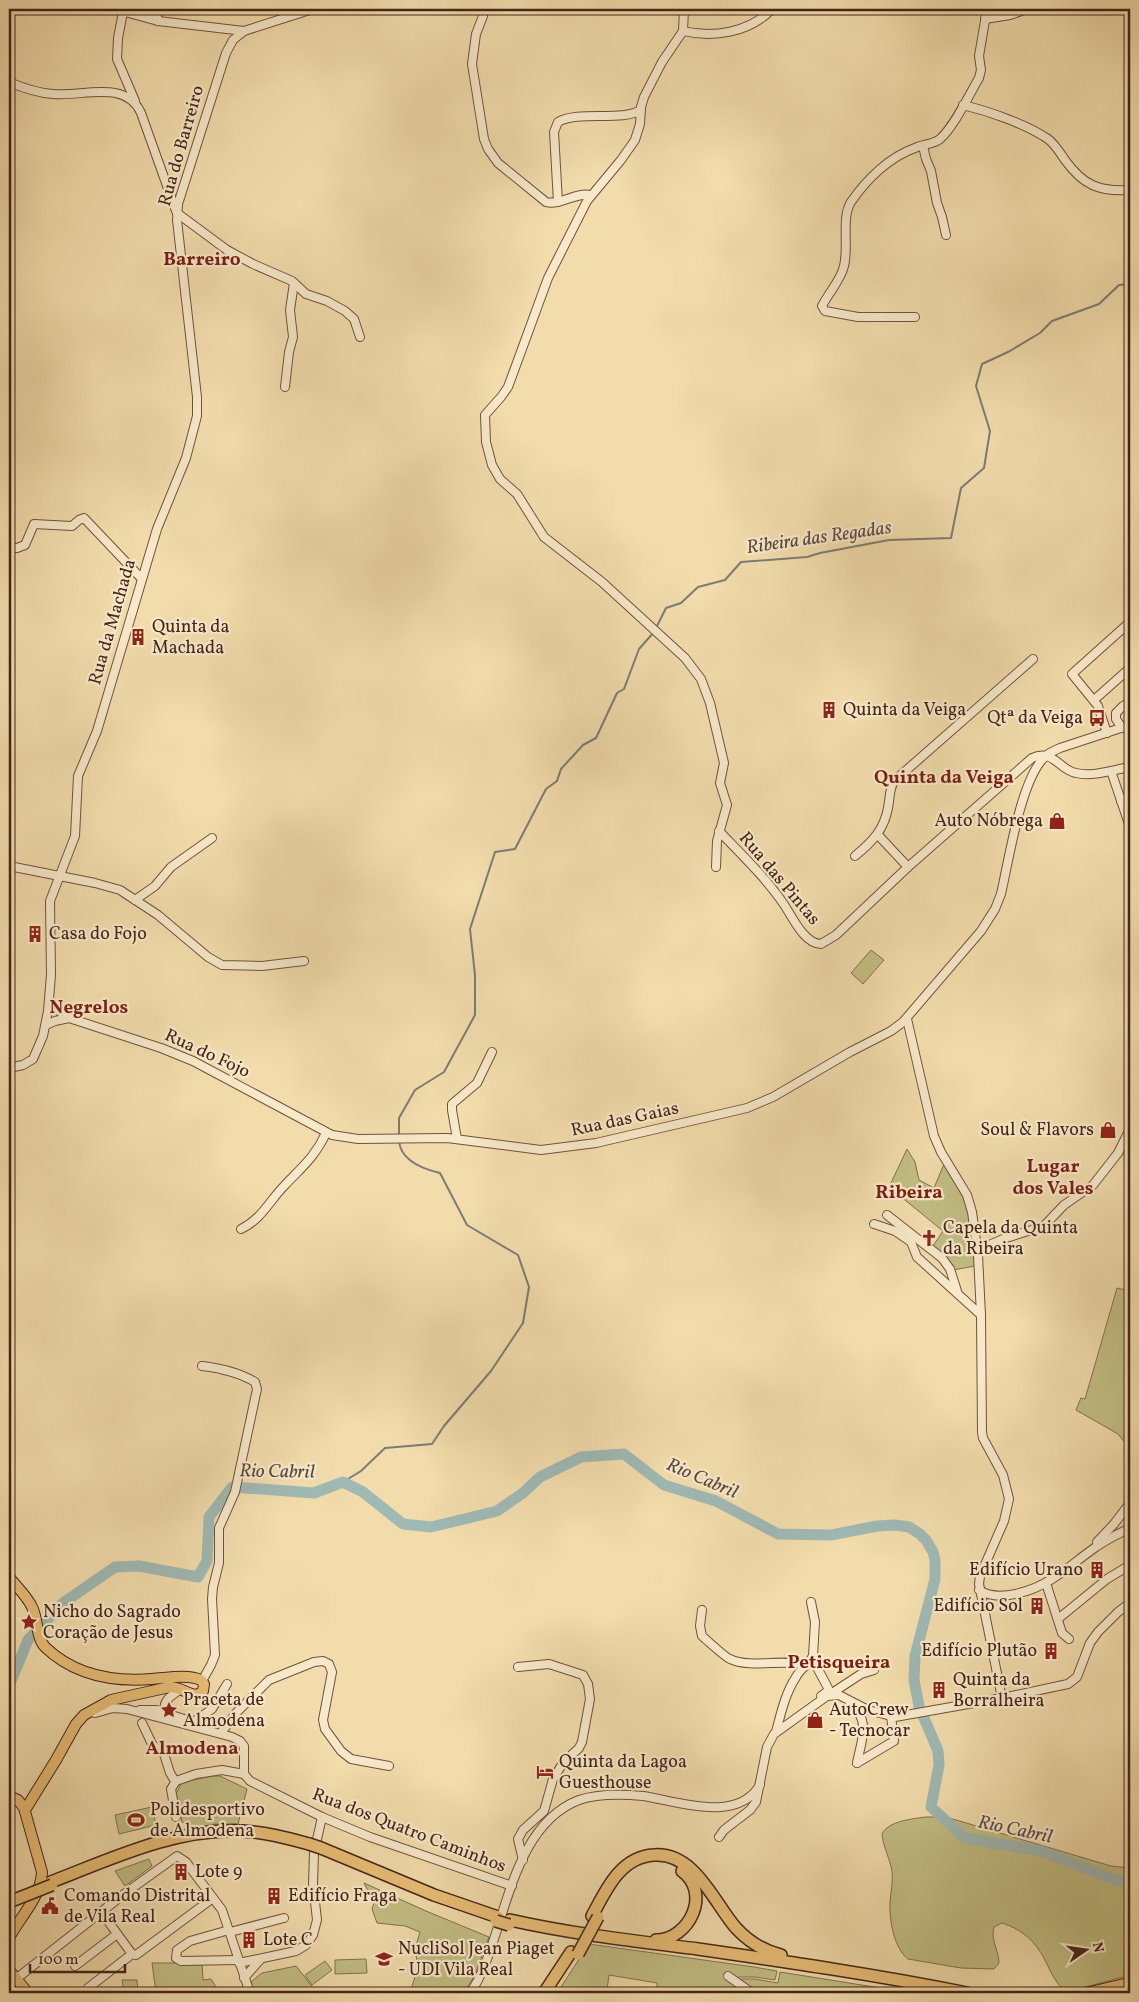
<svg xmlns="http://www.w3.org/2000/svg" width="1139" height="2002" font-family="Vollkorn,serif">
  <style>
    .green { fill: #c2be84; stroke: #82714e }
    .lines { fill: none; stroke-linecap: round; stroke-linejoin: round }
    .stream { stroke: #7a7d76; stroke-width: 2 }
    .river { stroke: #9fb9b4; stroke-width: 11 }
    .minor-casing { stroke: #6f523d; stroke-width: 10 }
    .major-casing { stroke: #432418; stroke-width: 12 }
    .highway-casing { stroke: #432418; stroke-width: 14 }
    .minor { stroke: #f7e8c9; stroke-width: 8 }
    .major { stroke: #e9be76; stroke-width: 10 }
    .highway { stroke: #e9be76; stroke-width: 11 }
    .highway-bridge-casing { stroke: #432418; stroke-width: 14; stroke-linecap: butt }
    .highway-bridge { stroke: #e9be76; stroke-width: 11 }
    .labels { text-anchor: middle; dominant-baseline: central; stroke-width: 4.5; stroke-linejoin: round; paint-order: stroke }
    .street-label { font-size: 18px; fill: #432418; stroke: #f7e8c9 }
    .poi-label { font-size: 18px; fill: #432418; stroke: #f7e8c9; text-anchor: start }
    .neighbourhood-label { font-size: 19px; font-weight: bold; fill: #7a1f14; stroke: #f7e8c9 }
    .water-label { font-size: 19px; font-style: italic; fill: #5a493f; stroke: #f7e8c9 }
  </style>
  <rect width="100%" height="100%" fill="#f2dcac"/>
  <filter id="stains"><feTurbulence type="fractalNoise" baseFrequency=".004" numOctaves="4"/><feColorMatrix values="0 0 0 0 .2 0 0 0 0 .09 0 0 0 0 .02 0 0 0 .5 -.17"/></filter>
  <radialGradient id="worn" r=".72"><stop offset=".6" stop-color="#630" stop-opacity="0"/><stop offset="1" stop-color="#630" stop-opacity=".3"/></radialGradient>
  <g class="green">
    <path d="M871,950L884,960L863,984L851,973Z"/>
    <path d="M907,1149L915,1162L919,1180L934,1188L944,1164L961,1193L968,1208L975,1266L953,1270L947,1260L933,1246L943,1231L889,1187Z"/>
    <path d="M1117,1288L1130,1291V1438L1126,1444L1118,1434L1076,1410L1081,1398L1085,1399Z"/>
    <path d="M213,1776H220L247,1789L238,1824H215L187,1829L186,1824L182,1822L176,1794L182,1782Z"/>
    <path d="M152,1807L156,1825L119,1834L115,1815Z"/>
    <path d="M925,1817H946L1111,1866L1130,1868V1975L1067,1992C1056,1985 1051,1972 1045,1960C1036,1942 1022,1929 1002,1923L994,1927C990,1939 999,1951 999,1963L994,1969L961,1968L908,1959C894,1948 889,1920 890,1902C891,1891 893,1882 892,1871C890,1859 883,1847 882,1834C888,1821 912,1819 925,1817Z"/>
    <path d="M149,1859L152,1866L125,1886L115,1871Z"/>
    <path d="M364,1883L426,1911L489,1937L474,1977L463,1993H410L418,1967L415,1949L420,1932L405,1926L377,1923L372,1909L374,1903Z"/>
    <path d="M589,1944L754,1967L777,1971L775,1980L755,1977H739L736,1979L748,1993H711L689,1990L657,1991V1983L609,1975L607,1990H594L585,1993H557Z"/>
    <path d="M366,1959L367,1973L335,1974V1960Z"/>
    <path d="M325,1961L332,1970L312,1985L305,1975Z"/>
    <path d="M152,1963H202L203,1980L211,1979L216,1987V1993H156Z"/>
    <path d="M296,1966L317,1993H253L251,1982L262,1973Z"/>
    <path d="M780,1972L912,1993H755L738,1981L740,1979H755L778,1983Z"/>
    <path d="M122,1980H137L138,1993H124Z"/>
  </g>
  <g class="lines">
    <g class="stream">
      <path d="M656,628L666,608L681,603L698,587L725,580L741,562L807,557L820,553L889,540L951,538L961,488L984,468L990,431L976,386L982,364L1008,352L1040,333L1052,321L1099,304L1119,285L1130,284"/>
      <path d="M399,1135V1118L415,1090L444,1072L475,1015V975L470,929L495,852L515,849L546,789L557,781L561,769L583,745L596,738L617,693L624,689L639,649L654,632"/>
      <path d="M343,1482L361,1471L385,1448L432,1444L444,1426L491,1371L523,1323L529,1287L518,1255L467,1225L440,1173C423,1169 400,1161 399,1140"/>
    </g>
    <path class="river" d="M9,1686L28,1640L63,1603L115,1567L139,1566L198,1577L207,1561L209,1517L232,1487L314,1493L343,1482L363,1492L403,1524L431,1527L497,1511L523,1493L540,1477L581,1457L624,1454L664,1485L716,1501L778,1534L831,1535L877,1526L895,1525L909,1527L920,1534L926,1540L933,1552L935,1560V1579L915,1656L914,1680L919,1706L938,1751L939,1765L931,1807L965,1838L1041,1851L1118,1881L1130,1880"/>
    <g class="minor-casing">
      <g id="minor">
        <path d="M114,9L158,21L244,31"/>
        <path d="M155,9L158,21"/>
        <path d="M482,9L483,16L476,34L472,64L484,139L488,149L498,163L546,202C560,206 575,192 590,195"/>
        <path d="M684,9L683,31L662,62L644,97L641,107L640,124L635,140L621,160L587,201L548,278L508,387L501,397L485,415L486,442L492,465L500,479L517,494L544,537L602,582L685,658L701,679L710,703L724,763L720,783L727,805L717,841L716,867"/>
        <path d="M123,12L118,38L117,59L135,101"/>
        <path d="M985,19L1010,15L1027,9"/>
        <path d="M683,31C713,38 749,33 772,9"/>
        <path d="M9,82C23,88 38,93 53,94C82,97 126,79 141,113L176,211"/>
        <path d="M963,105C988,111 1026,124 1048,139C1055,144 1060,153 1065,160C1083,185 1099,192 1130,190"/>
        <path d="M923,146L926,159L931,171L937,203L942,217L946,235"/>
        <path d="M558,202L554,132L558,122C579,110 621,122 641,110"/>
        <path d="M177,213L227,250L253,264L292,281L306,294L327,301L345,311L354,319L360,337"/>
        <path d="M915,317H858L825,311L822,306C829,292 841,280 844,266C849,247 841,217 851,202C866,180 889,157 915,148C923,144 932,145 940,139C954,127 969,95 979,78L981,70L979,56L987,9"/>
        <path d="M285,387L289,352L293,337L290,310L294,283"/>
        <path d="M9,548H17L25,545L34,524L72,526L79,520L84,518L141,578"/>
        <path d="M1094,700L1130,668"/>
        <path d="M1122,728L1116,719V713L1123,706L1130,702"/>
        <path d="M1107,733L1098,706L1072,674L1130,622"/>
        <path d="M1111,771L1130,827"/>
        <path d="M1121,801L1130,796"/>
        <path d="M719,831C741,854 765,877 783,903C792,916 804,944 821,944L836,935L908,867L1032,758C1053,748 1059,770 1076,773C1093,777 1113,770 1130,767"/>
        <path d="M878,835L908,867"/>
        <path d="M855,856C872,842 884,830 888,808C890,799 889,789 894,781L1033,659"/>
        <path d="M9,866L95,883L120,890L158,915L208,957L222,965L262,966L304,961"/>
        <path d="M135,900L155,886L171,867L212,838"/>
        <path d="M49,1004L69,1018L161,1048L193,1061L332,1135L358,1139L447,1138L541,1150L596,1143L747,1108L773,1097L850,1052L891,1031L903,1022L981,931L995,909L1001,894C1009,859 1020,787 1041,761C1046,754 1053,751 1060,748L1130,725"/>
        <path d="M907,1019L934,1136L941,1152L967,1195L972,1212L978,1255L981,1315L982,1432L983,1438L1003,1475L1009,1499L1004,1521L980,1576L979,1584L1002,1698"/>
        <path d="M46,1025L55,1021L69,1018"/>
        <path d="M9,1068L23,1065L33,1059L43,1036L48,1011L51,975L50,901L75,836L78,776L97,731L157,529L186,458L197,416V397L177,220L178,204L226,53L233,40L244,31L313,9"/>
        <path d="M457,1139L452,1110V1104L477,1083L492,1052"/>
        <path d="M887,1215L942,1258L950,1269L957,1291"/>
        <path d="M874,1224L895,1231L911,1242L917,1257L981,1315"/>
        <path d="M241,1229C262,1219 269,1201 285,1185C302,1167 315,1157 326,1133"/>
        <path d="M978,1250L1003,1239L1044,1226L1064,1205L1093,1185L1118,1153L1130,1129"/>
        <path d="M202,1366C219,1368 240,1373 255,1382L257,1389L235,1492L219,1528V1563L213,1587L212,1599L215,1655L211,1665L202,1681"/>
        <path d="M1097,1542L1114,1524L1130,1503"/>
        <path d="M1046,1583L1062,1633L1069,1639"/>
        <path d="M979,1590C999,1603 1033,1591 1052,1579C1067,1570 1081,1557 1096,1547C1107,1539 1118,1534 1130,1528"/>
        <path d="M702,1610L700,1626L702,1636C708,1641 726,1658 730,1659C751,1669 783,1658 805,1665"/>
        <path d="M1058,1619L1107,1579L1130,1565"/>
        <path d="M812,1658L828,1688V1691L821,1696"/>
        <path d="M518,1667L549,1664L583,1675L588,1684L590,1699L582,1742L579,1748L563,1763L553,1779L544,1811L523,1830L518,1839L523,1860"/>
        <path d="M829,1695L861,1674L874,1670"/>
        <path d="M850,1704C872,1720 861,1741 857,1763"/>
        <path d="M140,1710H156L187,1720"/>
        <path d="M95,1713L113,1708L127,1709L232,1737L240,1741L244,1746V1774"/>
        <path d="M165,1713C162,1700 171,1696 181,1689"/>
        <path d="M142,1723L152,1744L164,1754L170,1773L175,1781"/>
        <path d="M189,1725L212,1709L227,1684"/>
        <path d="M776,1732C781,1713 785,1694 796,1677C800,1669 809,1664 813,1656L815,1622L811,1602"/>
        <path d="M221,1733L236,1713L269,1680L314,1662L323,1661L329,1664L332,1672L323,1720L325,1729L341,1751L351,1759L389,1766"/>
        <path d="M857,1763L894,1741L891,1716"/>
        <path d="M244,1774L250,1781L322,1817L370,1837L512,1886"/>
        <path d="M176,1817L171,1789L176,1781L196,1774L222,1770L244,1774"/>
        <path d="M719,1837L724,1830L750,1810L756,1802L767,1747L774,1734L827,1696L839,1695L868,1710L895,1717L1002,1698L1068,1684L1077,1677L1090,1643L1098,1632L1118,1612L1130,1603"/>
        <path d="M102,1913L132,1954L136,1955L213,1898"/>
        <path d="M229,1930L190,1941L177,1950L176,1958L181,1961L238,1960"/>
        <path d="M230,1932L284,1918"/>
        <path d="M239,1963L296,1951L306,1945L313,1935L317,1920L313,1884L314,1853L322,1817"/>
        <path d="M75,1966L117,1934"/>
        <path d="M728,1976L752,1993"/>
        <path d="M244,1978L260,1960"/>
        <path d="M16,1979L124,1894L177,1856L186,1862L222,1910L250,1993"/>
        <path d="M88,1988L132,1954"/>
        <path d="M470,1993C481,1978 487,1960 493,1942C510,1892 524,1821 579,1800C599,1793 622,1794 643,1796C677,1801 737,1824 760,1785"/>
      </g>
    </g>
    <g class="major-casing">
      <g id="major">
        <path d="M9,1577C16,1586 27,1596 32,1607C38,1618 36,1638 45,1647C74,1675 114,1682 152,1679C168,1678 187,1674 201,1680L204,1684L203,1691L198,1695C188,1695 181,1687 170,1687L111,1700L84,1715L76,1724L56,1760L25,1810"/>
        <path d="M9,1796L18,1800L24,1808L42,1872C41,1897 20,1917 9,1938"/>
        <path d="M9,1970L28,1993"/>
        <path d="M1086,1993L1128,1983"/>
      </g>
    </g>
    <g class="highway-casing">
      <g id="highway">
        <path d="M321,1848L434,1895L498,1917"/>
        <path d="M51,1882C111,1859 175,1828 242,1831C265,1832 287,1838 309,1844"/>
        <path d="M592,1916C606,1890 620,1857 654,1855C695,1852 714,1903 736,1928C748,1941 764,1951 781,1955"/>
        <path d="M510,1920C572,1934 635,1941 698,1949C788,1962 878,1975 967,1993"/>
        <path d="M656,1940C689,1940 712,1893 682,1871"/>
        <path d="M544,1993L571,1952"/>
      </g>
    </g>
    <use href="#minor" class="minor"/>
    <use href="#major" class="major"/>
    <use href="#highway" class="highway"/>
    <g class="highway-bridge-casing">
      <g id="highway-bridge">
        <path d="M309,1844L321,1848"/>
        <path d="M9,1902L52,1885"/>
        <path d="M496,1921L509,1925"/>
        <path d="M578,1954L598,1917"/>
      </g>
    </g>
    <use href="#highway-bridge" class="highway-bridge"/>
  </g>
  <defs>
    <g id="building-bare" transform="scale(1.35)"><path d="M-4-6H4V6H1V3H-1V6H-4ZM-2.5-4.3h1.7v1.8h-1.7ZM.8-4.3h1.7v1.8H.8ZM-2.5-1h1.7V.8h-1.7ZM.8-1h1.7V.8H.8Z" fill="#8f2418" stroke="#f7e8c9" stroke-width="2.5" paint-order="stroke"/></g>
    <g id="bus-bare" transform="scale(1.35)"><path d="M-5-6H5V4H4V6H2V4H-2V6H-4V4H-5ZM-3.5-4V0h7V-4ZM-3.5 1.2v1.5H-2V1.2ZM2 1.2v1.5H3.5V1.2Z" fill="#8f2418" stroke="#f7e8c9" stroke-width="2.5" paint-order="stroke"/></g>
    <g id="shop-bare" transform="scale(1.35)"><path d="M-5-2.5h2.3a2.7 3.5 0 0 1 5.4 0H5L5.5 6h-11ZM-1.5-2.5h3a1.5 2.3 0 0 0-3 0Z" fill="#8f2418" stroke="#f7e8c9" stroke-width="2.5" paint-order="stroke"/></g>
    <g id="church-bare" transform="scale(1.35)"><path d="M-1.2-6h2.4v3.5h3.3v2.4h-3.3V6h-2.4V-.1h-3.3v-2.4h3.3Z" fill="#8f2418" stroke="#f7e8c9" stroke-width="2.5" paint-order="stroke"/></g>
    <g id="sight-bare" transform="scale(1.35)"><path d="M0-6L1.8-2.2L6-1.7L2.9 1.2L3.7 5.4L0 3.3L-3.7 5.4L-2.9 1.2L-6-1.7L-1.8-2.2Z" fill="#8f2418" stroke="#f7e8c9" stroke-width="2.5" paint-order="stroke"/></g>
    <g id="hotel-bare" transform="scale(1.35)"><path d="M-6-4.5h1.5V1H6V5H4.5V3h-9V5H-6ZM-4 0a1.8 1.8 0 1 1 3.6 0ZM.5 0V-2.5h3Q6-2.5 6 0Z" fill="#8f2418" stroke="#f7e8c9" stroke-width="2.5" paint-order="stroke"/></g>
    <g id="stadium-bare" transform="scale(1.35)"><path d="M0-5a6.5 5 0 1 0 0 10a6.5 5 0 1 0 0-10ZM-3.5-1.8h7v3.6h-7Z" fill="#8f2418" stroke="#f7e8c9" stroke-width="2.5" paint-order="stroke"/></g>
    <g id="civic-bare" transform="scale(1.35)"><path d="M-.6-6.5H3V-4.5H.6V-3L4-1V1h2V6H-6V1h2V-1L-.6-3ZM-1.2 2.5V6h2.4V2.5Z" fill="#8f2418" stroke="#f7e8c9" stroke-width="2.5" paint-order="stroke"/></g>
    <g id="school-bare" transform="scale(1.35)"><path d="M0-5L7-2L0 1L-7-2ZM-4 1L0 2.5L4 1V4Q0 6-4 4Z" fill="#8f2418" stroke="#f7e8c9" stroke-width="2.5" paint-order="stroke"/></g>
  </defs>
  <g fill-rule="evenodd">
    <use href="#building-bare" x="138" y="637"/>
    <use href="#building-bare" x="829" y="710"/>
    <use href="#bus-bare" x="1097" y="718"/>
    <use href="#shop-bare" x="1057" y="821"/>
    <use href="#building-bare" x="35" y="934"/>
    <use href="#shop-bare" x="1108" y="1130"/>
    <use href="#church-bare" x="929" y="1238"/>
    <use href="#building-bare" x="1097" y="1570"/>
    <use href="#building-bare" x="1037" y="1606"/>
    <use href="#sight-bare" x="29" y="1622"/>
    <use href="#building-bare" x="1051" y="1651"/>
    <use href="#building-bare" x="939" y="1690"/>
    <use href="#sight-bare" x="169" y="1710"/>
    <use href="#shop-bare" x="815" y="1720"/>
    <use href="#hotel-bare" x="545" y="1772"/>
    <use href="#stadium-bare" x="136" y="1820"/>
    <use href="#building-bare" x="181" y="1872"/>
    <use href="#building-bare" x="274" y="1896"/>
    <use href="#civic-bare" x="50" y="1906"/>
    <use href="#building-bare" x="249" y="1940"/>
    <use href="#school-bare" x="384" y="1959"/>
  </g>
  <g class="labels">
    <g class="street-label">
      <text transform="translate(182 146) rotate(-74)">Rua do Barreiro</text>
      <text transform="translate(113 622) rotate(-74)">Rua da Machada</text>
      <text transform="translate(779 879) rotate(50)">Rua das Pintas</text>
      <text transform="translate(207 1054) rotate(25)">Rua do Fojo</text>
      <text transform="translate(625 1120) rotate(-12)">Rua das Gaias</text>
      <text transform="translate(409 1831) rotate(21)">Rua dos Quatro Caminhos</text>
    </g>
    <g class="poi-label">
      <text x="152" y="627">Quinta da<tspan x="152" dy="21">Machada</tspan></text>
      <text x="843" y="710">Quinta da Veiga</text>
      <text x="1083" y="718" text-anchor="end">Qtª da Veiga</text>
      <text x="1043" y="821" text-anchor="end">Auto Nóbrega</text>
      <text x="49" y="934">Casa do Fojo</text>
      <text x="1094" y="1130" text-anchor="end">Soul &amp; Flavors</text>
      <text x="943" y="1228">Capela da Quinta<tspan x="943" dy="21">da Ribeira</tspan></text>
      <text x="1083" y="1570" text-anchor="end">Edifício Urano</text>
      <text x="1023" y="1606" text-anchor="end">Edifício Sol</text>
      <text x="43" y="1612">Nicho do Sagrado<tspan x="43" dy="21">Coração de Jesus</tspan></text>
      <text x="1037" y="1651" text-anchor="end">Edifício Plutão</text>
      <text x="953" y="1680">Quinta da<tspan x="953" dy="21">Borralheira</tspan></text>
      <text x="183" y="1700">Praceta de<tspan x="183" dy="21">Almodena</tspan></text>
      <text x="829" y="1710">AutoCrew<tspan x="829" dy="21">- Tecnocar</tspan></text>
      <text x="559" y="1762">Quinta da Lagoa<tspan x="559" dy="21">Guesthouse</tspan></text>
      <text x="150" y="1810">Polidesportivo<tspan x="150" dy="21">de Almodena</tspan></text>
      <text x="195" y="1872">Lote 9</text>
      <text x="64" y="1896">Comando Distrital<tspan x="64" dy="21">de Vila Real</tspan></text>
      <text x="288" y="1896">Edifício Fraga</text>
      <text x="263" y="1940">Lote C</text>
      <text x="398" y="1949">NucliSol Jean Piaget<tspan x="398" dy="21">- UDI Vila Real</tspan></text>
    </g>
    <g class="neighbourhood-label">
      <text x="202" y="260">Barreiro</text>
      <text x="944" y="778">Quinta da Veiga</text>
      <text x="89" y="1008">Negrelos</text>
      <text x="1053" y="1167">Lugar<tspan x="1053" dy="22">dos Vales</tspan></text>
      <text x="909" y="1193">Ribeira</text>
      <text x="839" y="1663">Petisqueira</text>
      <text x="192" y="1749">Almodena</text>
    </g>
    <g class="water-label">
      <text transform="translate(819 538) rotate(-8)">Ribeira das Regadas</text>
      <text transform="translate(277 1472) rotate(1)">Rio Cabril</text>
      <text transform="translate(702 1479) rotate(23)">Rio Cabril</text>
      <text transform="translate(1015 1830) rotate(12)">Rio Cabril</text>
    </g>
  </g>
  <rect width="1139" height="2002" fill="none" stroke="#f2dcac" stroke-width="30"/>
  <rect x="10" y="10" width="1119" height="1982" fill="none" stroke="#432418" stroke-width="2.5"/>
  <rect x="15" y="15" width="1109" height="1972" fill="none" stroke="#432418"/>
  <g transform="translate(1086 1950) rotate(77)" stroke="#f7e8c9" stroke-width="4" paint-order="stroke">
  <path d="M0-4L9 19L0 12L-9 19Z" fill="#432418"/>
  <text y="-8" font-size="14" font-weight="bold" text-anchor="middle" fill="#432418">N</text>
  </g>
  <path d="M30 1964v8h95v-8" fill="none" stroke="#432418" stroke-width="2.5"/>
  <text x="38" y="1964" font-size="15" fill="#432418" stroke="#f7e8c9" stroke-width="4" paint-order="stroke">100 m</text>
  <rect width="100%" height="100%" filter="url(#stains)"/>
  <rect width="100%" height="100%" fill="url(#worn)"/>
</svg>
